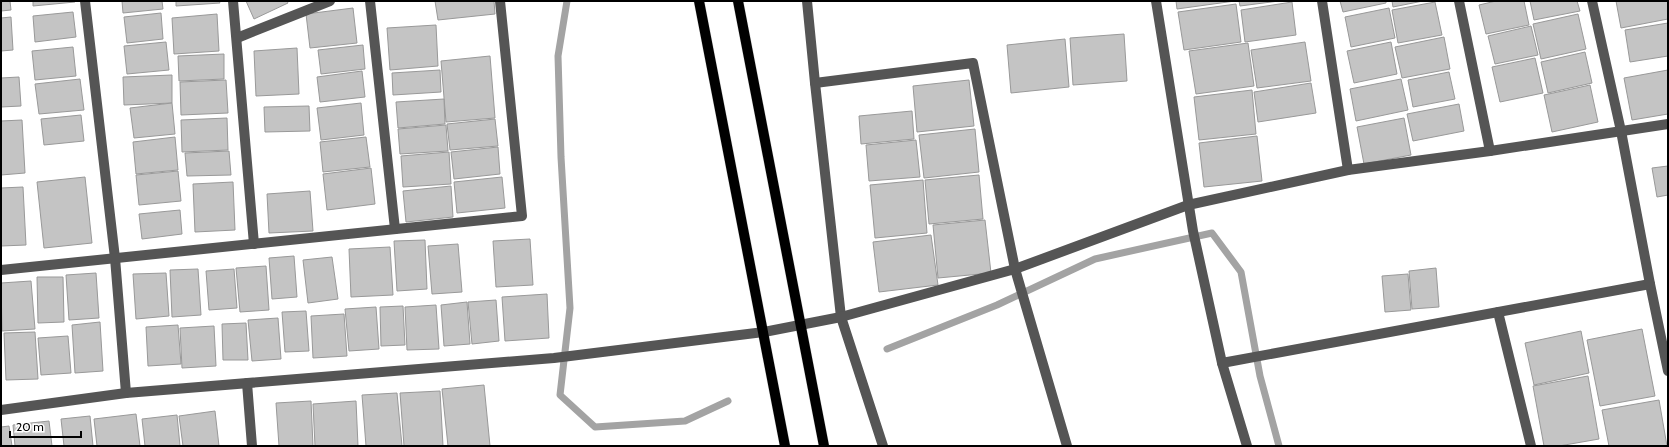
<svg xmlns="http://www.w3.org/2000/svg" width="1669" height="447" font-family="Cabin,sans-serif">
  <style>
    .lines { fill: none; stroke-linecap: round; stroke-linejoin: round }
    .stream { stroke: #a3a3a3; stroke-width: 7 }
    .building { fill: #c4c4c4; stroke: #999 }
    .major-casing { stroke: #dbdbdb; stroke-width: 11 }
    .minor { stroke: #555; stroke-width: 10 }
    .major { stroke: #000; stroke-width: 10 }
  </style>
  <rect width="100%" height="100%" fill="#fff"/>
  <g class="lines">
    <g class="stream">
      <path d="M567,1L558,56L561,157L570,308L560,395L595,427L685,421L728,401"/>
      <path d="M887,349L997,305L1095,259L1212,233L1241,272L1260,376L1279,446"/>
    </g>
  </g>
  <g class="building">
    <path d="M1,1H10L11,10L1,11Z"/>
    <path d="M33,1H75V2L33,6Z"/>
    <path d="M122,1H162L163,9L123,13Z"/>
    <path d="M176,1H219L220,3L176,6Z"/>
    <path d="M246,1H287L288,3L254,19Z"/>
    <path d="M435,1H494L495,14L438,20Z"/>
    <path d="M1176,1H1235L1177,9Z"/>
    <path d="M1239,1H1279L1240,6Z"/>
    <path d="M1340,1H1386V3L1343,12Z"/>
    <path d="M1392,1H1423L1393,7Z"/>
    <path d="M1496,1H1524L1529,25L1486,34L1479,5Z"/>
    <path d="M1530,1H1577L1580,11L1534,20Z"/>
    <path d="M1616,1H1668V19L1621,28Z"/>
    <path d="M1292,2L1296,35L1245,42L1241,10Z"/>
    <path d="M1435,2L1442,35L1398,43L1392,10Z"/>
    <path d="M1236,4L1241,42L1184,50L1178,12Z"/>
    <path d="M353,8L357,43L310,48L306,14Z"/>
    <path d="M1389,8L1395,38L1351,47L1345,17Z"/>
    <path d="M73,12L76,37L35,42L33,16Z"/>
    <path d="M161,13L163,39L127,43L124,17Z"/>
    <path d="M217,14L219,51L174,54L172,18Z"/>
    <path d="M1578,14L1586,49L1541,59L1533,24Z"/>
    <path d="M11,17L13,50L1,51V18Z"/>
    <path d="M1668,23V56L1630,62L1625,30Z"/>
    <path d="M436,25L438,66L390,70L387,28Z"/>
    <path d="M1531,26L1538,55L1495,64L1488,36Z"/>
    <path d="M1124,34L1127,81L1073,85L1070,38Z"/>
    <path d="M1444,37L1450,69L1402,78L1395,47Z"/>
    <path d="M1065,39L1069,87L1011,93L1007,45Z"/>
    <path d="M166,42L169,70L127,74L124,46Z"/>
    <path d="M1305,42L1311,81L1257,88L1251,50Z"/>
    <path d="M1391,42L1397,74L1354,83L1347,51Z"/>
    <path d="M1248,43L1254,86L1196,94L1189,51Z"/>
    <path d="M363,45L365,69L321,74L318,50Z"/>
    <path d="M73,47L76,76L35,80L32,51Z"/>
    <path d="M297,48L299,94L256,96L254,51Z"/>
    <path d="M1585,52L1592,83L1548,93L1541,62Z"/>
    <path d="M224,54V79L179,81L178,56Z"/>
    <path d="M490,56L495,118L446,122L441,61Z"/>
    <path d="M1535,58L1543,93L1500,102L1492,67Z"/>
    <path d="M440,70L441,92L393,95L392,73Z"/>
    <path d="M1668,70V114L1632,120L1624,78Z"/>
    <path d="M362,71L365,97L320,102L317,77Z"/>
    <path d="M1449,72L1455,99L1413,107L1408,80Z"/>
    <path d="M172,75V103L124,105L123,77Z"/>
    <path d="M19,77L21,106L1,107V78Z"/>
    <path d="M80,79L84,110L39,114L35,84Z"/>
    <path d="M1401,79L1408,110L1356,121L1350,89Z"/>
    <path d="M226,80L228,113L181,115L180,82Z"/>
    <path d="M969,80L974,126L917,132L913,86Z"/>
    <path d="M1311,83L1316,113L1258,122L1254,92Z"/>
    <path d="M1590,85L1598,122L1552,132L1544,95Z"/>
    <path d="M1252,90L1256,134L1199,140L1194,97Z"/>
    <path d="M444,99L445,124L398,128L396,102Z"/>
    <path d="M172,103L175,134L134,138L130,108Z"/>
    <path d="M361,103L364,135L321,140L317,108Z"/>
    <path d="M1459,104L1464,131L1413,141L1407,114Z"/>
    <path d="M309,106L310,131L265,132L264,107Z"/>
    <path d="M912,111L914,139L861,144L859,116Z"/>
    <path d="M81,115L84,141L44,145L41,119Z"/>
    <path d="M227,118L228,150L182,152L181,120Z"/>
    <path d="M1404,118L1411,155L1364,164L1357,127Z"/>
    <path d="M495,119L498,146L450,150L447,124Z"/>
    <path d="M22,120L25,173L1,175V121Z"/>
    <path d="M446,125L448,151L400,154L398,129Z"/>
    <path d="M975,129L979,172L924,178L919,135Z"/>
    <path d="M1257,136L1262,181L1204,187L1199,143Z"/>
    <path d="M175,137L178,170L136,174L133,142Z"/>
    <path d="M366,137L370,167L323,172L320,142Z"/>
    <path d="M916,140L920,177L869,181L866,145Z"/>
    <path d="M498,147L500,174L454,179L451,152Z"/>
    <path d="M229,151L231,175L187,176L185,153Z"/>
    <path d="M449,152L451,184L403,187L401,156Z"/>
    <path d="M1668,166V195L1657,197L1652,168Z"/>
    <path d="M371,168L375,204L327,210L323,174Z"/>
    <path d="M178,171L181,201L139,205L136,175Z"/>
    <path d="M979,175L983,219L929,224L925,180Z"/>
    <path d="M85,177L92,243L44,248L37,182Z"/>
    <path d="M502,177L505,208L457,213L454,182Z"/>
    <path d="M923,180L927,233L875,238L870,185Z"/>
    <path d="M233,182L235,230L195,232L193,184Z"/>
    <path d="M451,186L453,217L406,222L403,191Z"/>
    <path d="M23,187L26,245L1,246V188Z"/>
    <path d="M310,191L313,231L269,233L267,194Z"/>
    <path d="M180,210L182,234L142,239L139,214Z"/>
    <path d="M985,220L991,273L938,278L933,225Z"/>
    <path d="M931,235L938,285L879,292L873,242Z"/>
    <path d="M530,239L533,285L496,287L493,241Z"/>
    <path d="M425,240L427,289L397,291L394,241Z"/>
    <path d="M458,244L462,292L432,294L428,246Z"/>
    <path d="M390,247L393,295L351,297L349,249Z"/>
    <path d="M294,256L297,297L272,299L269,258Z"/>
    <path d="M332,257L338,299L308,303L303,260Z"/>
    <path d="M266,266L269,310L240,312L236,268Z"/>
    <path d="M1436,268L1439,307L1412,309L1409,271Z"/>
    <path d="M198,269L201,315L172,317L170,270Z"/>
    <path d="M234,269L237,308L209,310L206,271Z"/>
    <path d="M96,273L99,318L69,320L66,275Z"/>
    <path d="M166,273L169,316L136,319L133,274Z"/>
    <path d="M1408,274L1411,310L1385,312L1382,276Z"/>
    <path d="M37,277H63L64,322L38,323Z"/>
    <path d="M31,281L35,329L2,331L1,283Z"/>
    <path d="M547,294L549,338L505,341L502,297Z"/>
    <path d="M496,300L499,341L472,344L468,302Z"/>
    <path d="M467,302L470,344L444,346L441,305Z"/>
    <path d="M436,305L439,349L407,350L405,307Z"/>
    <path d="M403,306L405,345L381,346L380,307Z"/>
    <path d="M376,307L379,349L349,351L345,309Z"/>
    <path d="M306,311L309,351L285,352L282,312Z"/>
    <path d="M344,314L347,356L313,358L311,316Z"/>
    <path d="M278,318L281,359L252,361L248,320Z"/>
    <path d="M100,322L103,371L75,373L72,325Z"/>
    <path d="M246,323L248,360H223L222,324Z"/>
    <path d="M178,325L181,364L148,366L146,327Z"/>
    <path d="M214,326L216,366L182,368L180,328Z"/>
    <path d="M1642,329L1655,396L1600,406L1587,340Z"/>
    <path d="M1581,331L1589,373L1534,385L1525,343Z"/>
    <path d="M35,332L38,379L6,380L4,333Z"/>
    <path d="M68,336L71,373L41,375L38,338Z"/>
    <path d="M1588,376L1599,439L1559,446H1544L1533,386Z"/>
    <path d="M484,385L490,446H448L442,389Z"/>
    <path d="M440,391L443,446H404L400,393Z"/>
    <path d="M397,393L402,446H366L362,395Z"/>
    <path d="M1659,400L1667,446H1609L1602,410Z"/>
    <path d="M311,401L313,446H279L276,403Z"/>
    <path d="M356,401L358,446H315L313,404Z"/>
    <path d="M215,411L219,446H183L179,416Z"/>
    <path d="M136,414L140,446H97L94,419Z"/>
    <path d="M177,415L180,446H145L142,419Z"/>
    <path d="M90,416L93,446H64L61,419Z"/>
    <path d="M49,421L52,446H15L13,425Z"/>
    <path d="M9,426L12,446H1V427Z"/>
  </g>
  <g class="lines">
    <g class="major-casing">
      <g id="major">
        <path d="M699,1L785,446"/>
        <path d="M738,1L824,446"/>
      </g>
    </g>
    <g class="minor">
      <path d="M85,1L115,258L126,393"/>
      <path d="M233,1L254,244"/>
      <path d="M370,1L395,229"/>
      <path d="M807,1L815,83L841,317L883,446"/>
      <path d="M1156,1L1193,231L1222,363L1247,446"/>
      <path d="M1322,1L1348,170"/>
      <path d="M1459,1L1490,151"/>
      <path d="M1592,1L1621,131L1650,284L1668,371"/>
      <path d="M237,38L330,1"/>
      <path d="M815,83L973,63L1015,269L1067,446"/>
      <path d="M1,270L522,216L500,1"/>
      <path d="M1498,312L1531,446"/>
      <path d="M1222,363L1650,284"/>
      <path d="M247,383L252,446"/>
      <path d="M1,410L126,393L554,358L764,332L841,317L1015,269L1188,205L1348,170L1490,151L1668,124"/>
    </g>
    <use href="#major" class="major"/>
  </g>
  <rect width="1669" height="447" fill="none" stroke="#000000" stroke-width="4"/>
  <path d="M10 431v6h71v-6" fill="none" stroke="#000000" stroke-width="2"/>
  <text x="16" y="431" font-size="12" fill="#000000" stroke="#ffffff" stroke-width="3" paint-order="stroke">20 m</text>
</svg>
